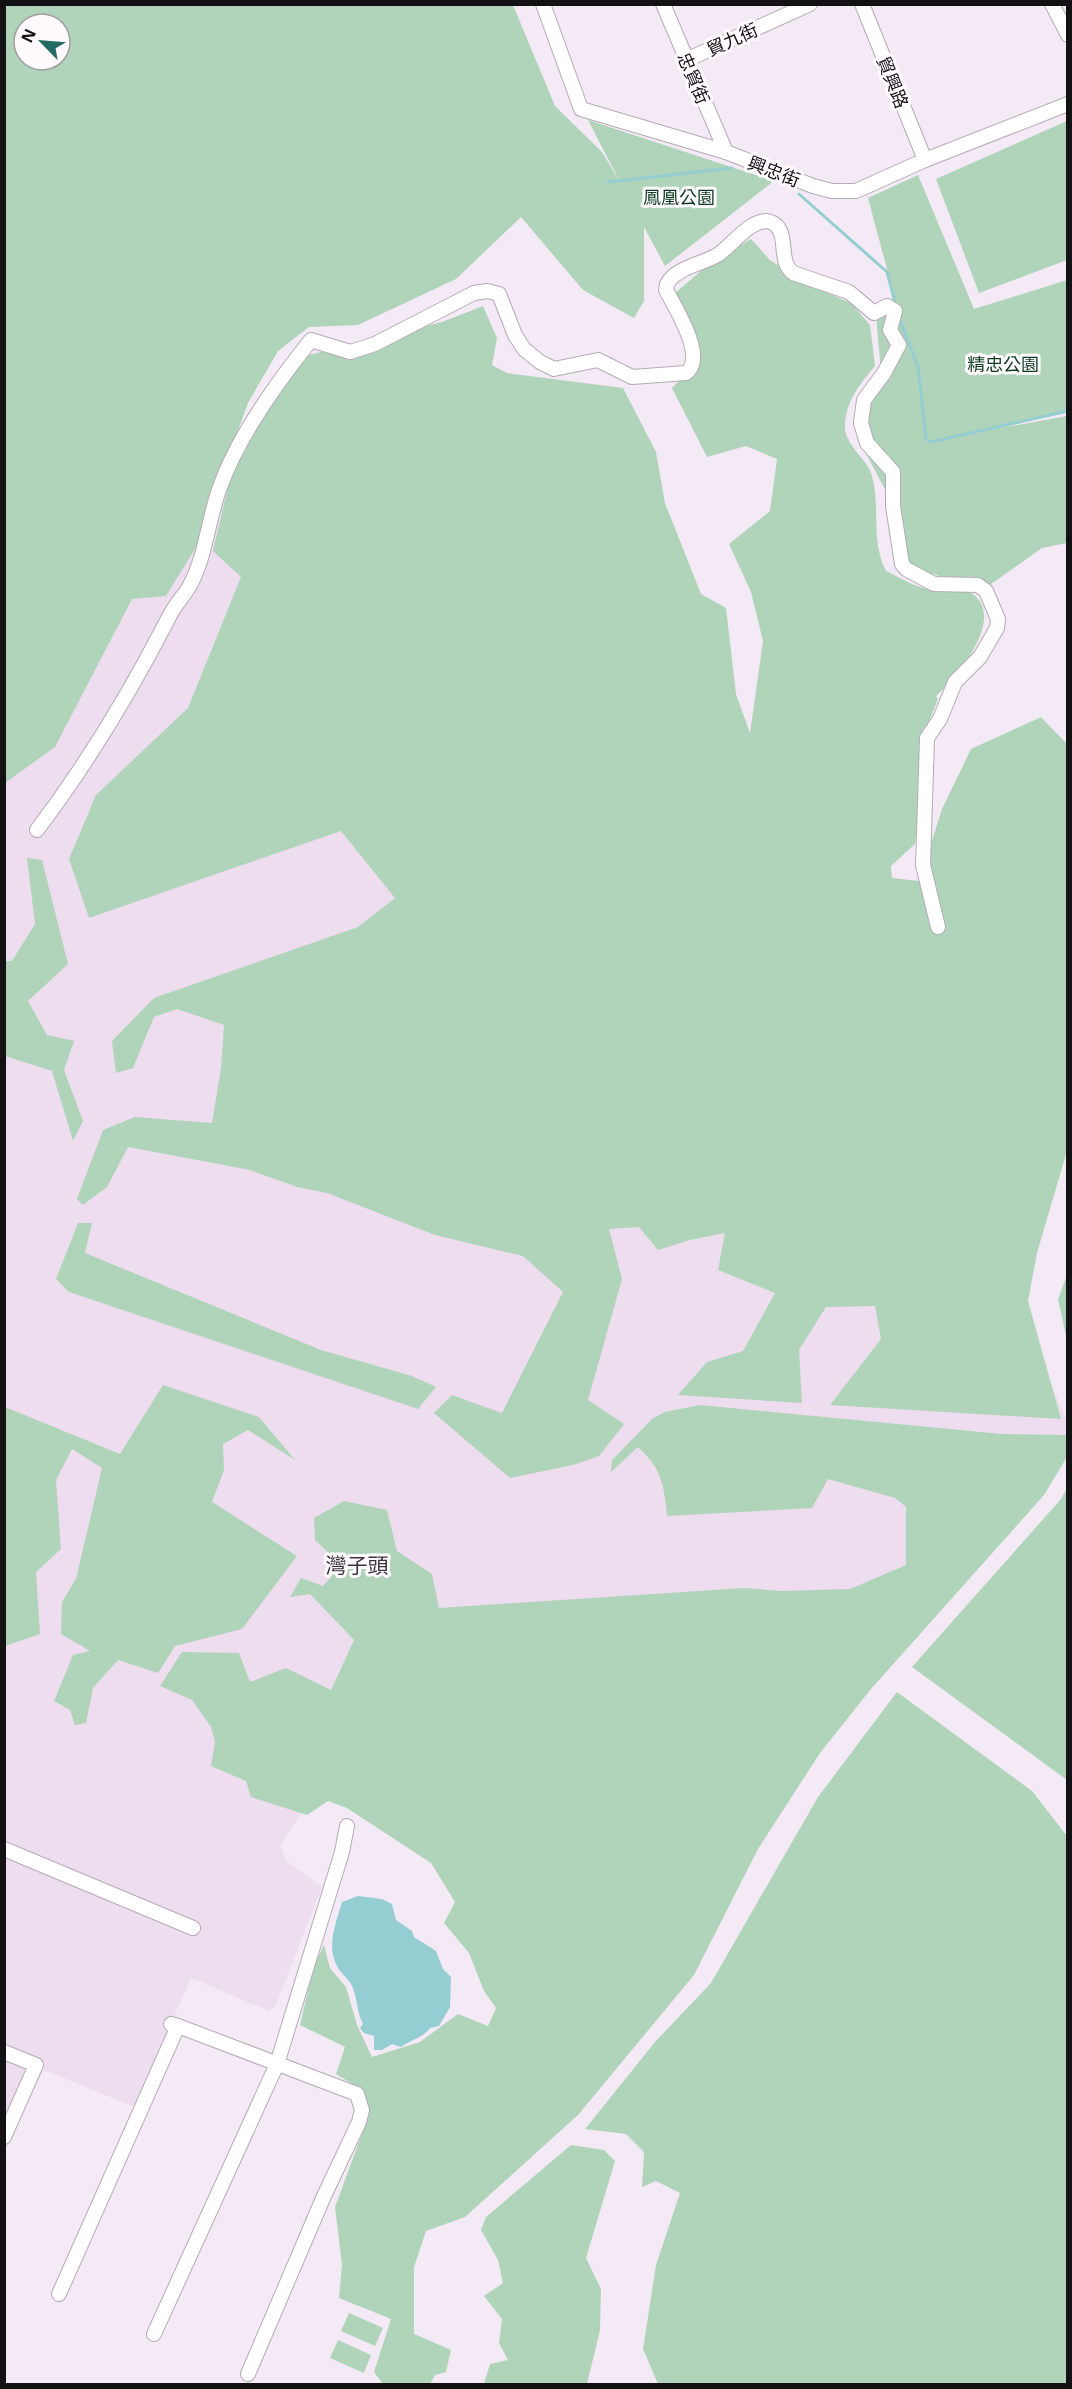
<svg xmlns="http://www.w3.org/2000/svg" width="1072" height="2389" font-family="'Open Sans','Noto Sans TC',sans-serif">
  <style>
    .built { fill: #edddef }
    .green { fill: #b0d4ba; fill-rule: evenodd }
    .water { fill: #94ced3 }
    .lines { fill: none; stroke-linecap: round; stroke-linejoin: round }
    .stream { stroke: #94ced3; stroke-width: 3 }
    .minor-casing { stroke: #b4abb5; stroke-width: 16 }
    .minor { stroke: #fff; stroke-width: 14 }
    .labels { text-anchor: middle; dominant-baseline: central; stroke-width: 6; stroke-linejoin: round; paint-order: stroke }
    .street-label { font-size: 18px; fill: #141115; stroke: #fefafe }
    .park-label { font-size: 18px; fill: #0d3d21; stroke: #fefafe }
    .quarter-label { font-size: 21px; fill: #3b333c; stroke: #fefafe }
  </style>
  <rect width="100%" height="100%" fill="#f4eaf6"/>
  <path class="built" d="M181,484L276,514L1009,1216L1038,1356L1067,1420V1458L1032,1503L962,1572L311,1797L280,1846L286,1861L322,1887L276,2005L269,2011L191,1978L134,2107L42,2069L5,2152V759Z"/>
  <g class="green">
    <path d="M5,5H513L555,106L602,152L620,182L588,120L774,181L665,266L644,227V301L634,318L583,290L521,217L456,279L358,325L309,327L278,351L248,403L195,549L166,596L132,599L55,747L5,783ZM24,24H60V60H24Z"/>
    <path d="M1067,121V260L979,293L936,179Z"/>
    <path d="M918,175L974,309L1067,280V412L1000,428L1067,416V543L1042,548L984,589L909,567L890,499L860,442L855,407L881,373L875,303L895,299L868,198Z"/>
    <path d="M751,239L770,260L809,285L851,303L870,325L875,366C860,384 845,402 845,427C845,446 868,459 872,476C881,510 870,539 886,571C901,578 921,591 938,590C944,590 950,586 956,587C1018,602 962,673 936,696L938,699L927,727L915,844L891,866L892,878L919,881L942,809L971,749L1041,717L1067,744V1151L1037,1253L1028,1301L1061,1419L830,1405L881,1339L875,1306L826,1307L799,1350L802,1403L678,1395L707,1362L743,1351L775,1293L718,1270L725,1233L690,1240L658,1250L639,1227L609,1229L622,1279L588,1400L624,1424L599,1456L573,1465L510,1478L434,1413L452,1395L502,1413L563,1292L523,1256L435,1235L327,1193L297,1187L250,1170L128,1147L107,1187L83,1205L77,1199L103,1130L135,1117L212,1123L221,1068L224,1025L177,1009L154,1017L133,1068L116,1073L112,1041L154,998L358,927L395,898L341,831L89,918L69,859L96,795L188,708L241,577L213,551L230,478L288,360L442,322L483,306L497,338L492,365L507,373L623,388L656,452L665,503L701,594L726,608L736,694L750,733L763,641L751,592L729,544L770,511L777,459L746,446L707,457L672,388L698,362L675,293L714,260Z"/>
    <path d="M27,858L42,860L68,964L28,1001L47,1035L74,1041L64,1070L83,1121L73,1141L52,1071L5,1056V961H12L35,924Z"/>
    <path d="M78,1223H92L85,1253L321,1350L412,1376L436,1387L418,1409L69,1292L56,1279Z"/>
    <path d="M1067,1275V1341L1058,1299Z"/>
    <path d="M163,1385L259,1417L295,1460L248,1430L223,1444L224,1470L212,1502L297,1556L242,1629L175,1646L158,1673L118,1660L93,1688L86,1723L75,1725L70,1710L54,1701L73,1655L90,1651L61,1634L62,1602L76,1579L102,1468L72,1449L56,1480L61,1549L36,1572L40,1634L5,1646V1407L120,1454Z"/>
    <path d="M700,1405L1002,1434L1067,1435V1457L1044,1495L871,1689L820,1753L758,1849L694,1975L578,2115L465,2217L426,2231L414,2267V2334L451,2350L446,2372L435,2375L430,2384H383L374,2372L391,2319L339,2298L342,2265L335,2207L369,2115L362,2090L336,2074L345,2047L300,2025L314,1965L324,1945L330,1968L346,1987L357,2025L372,2057L420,2042L458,2014L488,2026L496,2008L484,1991L469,1953L444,1923L455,1902L431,1863L347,1808L328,1801L307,1815L251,1797L246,1781L211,1766L215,1742L211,1727L192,1700L160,1686L182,1652L239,1653L250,1682L286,1668L331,1690L354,1640L310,1594L290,1597L301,1578L323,1586L332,1576V1556L315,1540L314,1518L344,1501L387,1510L397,1551L432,1574L439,1608L744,1588L782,1591L850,1589L906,1565V1507L895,1498L828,1479L812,1508L667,1516C664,1485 662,1469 638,1447L611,1472L612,1460L653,1418L665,1412Z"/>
    <path d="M1067,1488V1780L912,1667L1061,1499Z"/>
    <path d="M897,1692L1032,1791L1067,1836V2384H658L643,2349L656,2265L680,2193L656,2181L642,2187L644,2152L626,2134L585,2129L655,2042L711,1983L818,1797Z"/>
    <path d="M571,2145L604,2150L615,2161L586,2258L601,2289L600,2330L587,2384H484L490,2364L508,2360L499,2343L502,2319L484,2296L503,2283L498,2260L481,2230L486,2217Z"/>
    <path d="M349,2313L383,2328L375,2346L341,2331Z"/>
    <path d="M338,2340L371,2355L364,2373L330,2358Z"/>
  </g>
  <path class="water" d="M358,1896L382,1899L392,1904L396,1920L412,1931L414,1937L436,1951L443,1969L451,1977L450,2007L439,2026L430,2028C424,2037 411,2040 401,2047L392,2044L382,2050H374V2036L364,2033L360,2028L363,2024C356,2011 358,1997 351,1984C348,1978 340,1973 337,1966C326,1946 336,1923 342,1902Z"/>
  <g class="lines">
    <g class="stream">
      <path d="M608,182L732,168"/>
      <path d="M799,194L887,272L896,306"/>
      <path d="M899,318L918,367L926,439L931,442L1068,411"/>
    </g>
    <g class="minor-casing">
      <g id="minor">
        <path d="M543,4L581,109L726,152L813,186L832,191H856L925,160L1068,104"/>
        <path d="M663,4L726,152"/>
        <path d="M862,4L925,160"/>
        <path d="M1052,4L1068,35"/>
        <path d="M686,60L810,4"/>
        <path d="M37,830C87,764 131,691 169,617C174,606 183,597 189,587C206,557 208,519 220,487C238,437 278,381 311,340L350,352L375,344L474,293L487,291L499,294L515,335L524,349L540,362L554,369L598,360L632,377L686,373C707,358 676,309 666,290L667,284C676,267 704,264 719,254C731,246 755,213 773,223C790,233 777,261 793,273L849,292L874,313L887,306L895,311L890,330L899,345L884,373L864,400L861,423L867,443L893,472V506L902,564L906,569L934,584L978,585L986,591L998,619L997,628L980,657L955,682L940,719L927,738L923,865L938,927"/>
        <path d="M4,1849L193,1928"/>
        <path d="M178,2026L357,2094L362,2110L359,2122L324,2196L248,2374"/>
        <path d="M4,2052L36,2065L4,2137"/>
        <path d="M59,2294L178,2026L171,2024"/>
        <path d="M154,2334L277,2064L342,1852L347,1826"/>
      </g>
    </g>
    <use href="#minor" class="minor"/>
  </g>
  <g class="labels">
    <g class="street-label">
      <text transform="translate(732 39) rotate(-24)">貿九街</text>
      <text transform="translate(694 78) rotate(67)">忠貿街</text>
      <text transform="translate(893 82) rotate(68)">貿興路</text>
      <text transform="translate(774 171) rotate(21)">興忠街</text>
    </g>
    <g class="park-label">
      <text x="679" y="197">鳳凰公園</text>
      <text x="1003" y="364">精忠公園</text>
    </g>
    <g class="quarter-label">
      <text x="357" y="1565">灣子頭</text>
    </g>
  </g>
  <rect width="1072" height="2389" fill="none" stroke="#141115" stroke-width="12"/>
  <g transform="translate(42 42) rotate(295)"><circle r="28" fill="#fefafe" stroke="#a09da1" stroke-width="1.5"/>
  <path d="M0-4.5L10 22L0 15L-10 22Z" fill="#246c63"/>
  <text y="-9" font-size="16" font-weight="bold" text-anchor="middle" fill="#141115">N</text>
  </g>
</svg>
